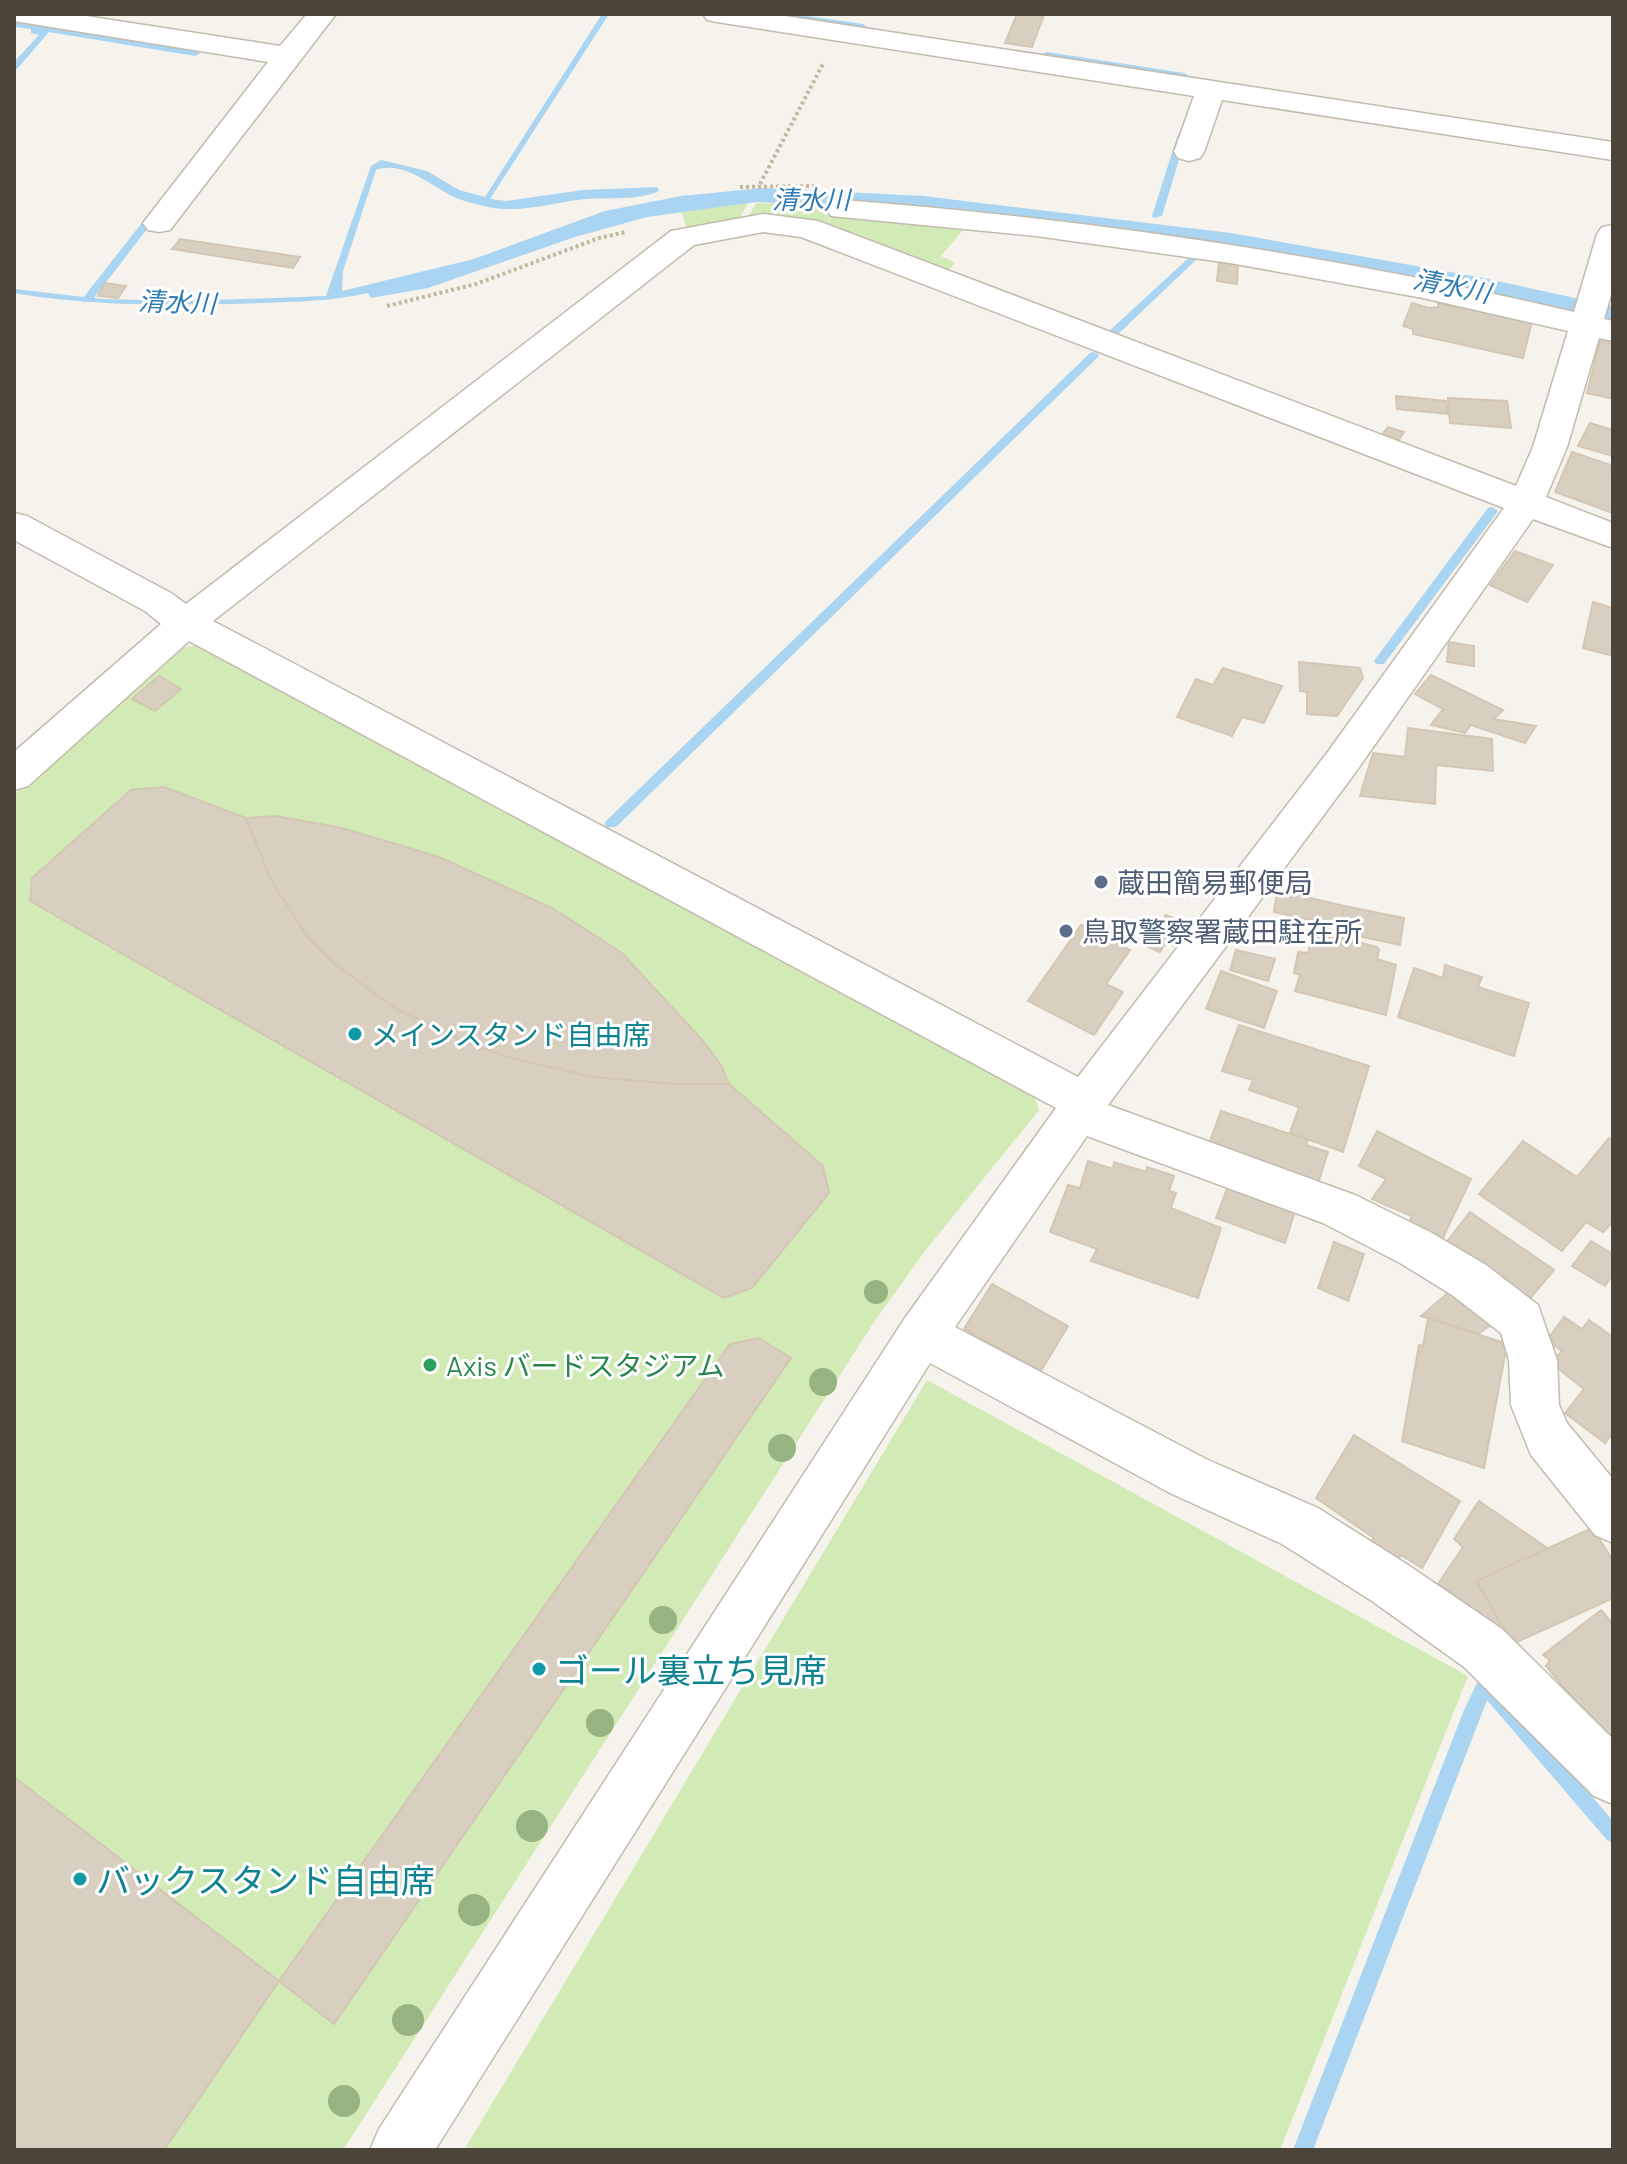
<svg xmlns="http://www.w3.org/2000/svg" width="1627" height="2164" font-family="Barlow,'Noto Sans JP',sans-serif">
  <style>
    .green { fill: #d2eab5 }
    .water { fill: #a9d4f2 }
    .lines { fill: none; stroke-linecap: round; stroke-linejoin: round }
    .stream { fill: #a9d4f2; fill-rule: evenodd }
    .building { fill: #d8cfc1; stroke: #d3c7b4; stroke-width: 2 }
    .minor-casing { stroke: #c2bbae; stroke-width: 3 }
    .path { stroke: #c4b79f; stroke-width: 4; stroke-dasharray: 3 3; stroke-linecap: butt }
    .minor { fill: #fff; fill-rule: evenodd }
    .tree { fill: #97b381 }
    .service-dot { fill: #5c6f8a; stroke: #fff; stroke-width: 3 }
    .culture-dot { fill: #0f9aa8; stroke: #fff; stroke-width: 3 }
    .leisure-dot { fill: #2e9e5b; stroke: #fff; stroke-width: 3 }
    .labels { text-anchor: middle; dominant-baseline: central; stroke-width: 6; stroke-linejoin: round; paint-order: stroke }
    .far-water-label { font-size: 26px; font-style: italic; fill: #2e7ab2; stroke: #fff }
    .service-label { font-size: 28px; fill: #4e5e75; stroke: #fff; text-anchor: start }
    .culture-label { font-size: 28px; fill: #0d838f; stroke: #fff; text-anchor: start }
    .leisure-label { font-size: 28px; fill: #27864d; stroke: #fff; text-anchor: start }
    .near-culture-label { font-size: 34px; fill: #0d838f; stroke: #fff; text-anchor: start }
  </style>
  <rect width="100%" height="100%" fill="#f6f3ec"/>
  <g class="green">
    <path d="M748,203L738,221L688,231L681,212Z"/>
    <path d="M756,203L833,206L968,224L941,256L955,263L945,274L827,228L831,216L826,227L789,216L747,219Z"/>
    <path d="M199,645L1034,1096L1039,1110L925,1251L874,1322L343,2150H14V795L179,648Z"/>
    <path d="M927,1380L1468,1676L1280,2150H464Z"/>
  </g>
  <path class="water" d="M602,14H609L490,199L507,201L583,190L657,187L659,191C637,201 611,197 587,199C553,202 518,215 484,206C474,204 463,201 454,197C431,186 404,160 376,170L343,271L342,291L474,259L605,211L681,196L763,188L923,196L1231,233L1483,278L1612,306L1613,325L892,207L756,202L647,217L575,237L428,288L371,298L368,293C324,303 279,302 234,304C161,305 87,306 14,293V289L102,299L190,301L326,296L371,166L381,160L427,171L459,190L485,197Z"/>
  <g class="lines">
    <g class="stream">
      <path d="M771,14H793L863,24L867,27L863,30L775,17Z"/>
      <path d="M14,21L195,50L200,53L195,56L49,32L17,69L14,70V62L39,35L31,33V29L14,27Z"/>
      <path d="M1047,52L1184,73L1189,76L1184,79L1044,57V53Z"/>
      <path d="M1178,134L1186,136L1162,216L1154,218L1152,216Z"/>
      <path d="M152,210L160,212L91,302H83V298Z"/>
      <path d="M1194,253L1198,254V258L1115,337H1107V333Z"/>
      <path d="M1094,352L1099,355L1098,357L616,827H606L605,824L606,821L1090,353Z"/>
      <path d="M1492,507L1498,511L1496,514L1384,664H1376L1374,661L1376,658L1488,508Z"/>
      <path d="M1485,1677L1491,1679L1613,1821V1843L1607,1840L1487,1700L1313,2150H1293L1464,1710L1479,1679Z"/>
    </g>
  </g>
  <g class="building">
    <path d="M1017,14L1044,15L1032,47L1005,43Z"/>
    <path d="M180,239L300,257L293,268L172,249Z"/>
    <path d="M1219,261L1238,264L1237,284L1217,281Z"/>
    <path d="M105,283L126,286L118,298L98,296Z"/>
    <path d="M1412,303L1429,308L1438,307V303L1457,308L1458,304L1532,321L1523,358L1413,334V329L1403,326Z"/>
    <path d="M1602,333L1613,335V399L1587,393Z"/>
    <path d="M1396,396L1446,401L1448,414L1397,409Z"/>
    <path d="M1448,398L1507,401L1511,428L1450,423Z"/>
    <path d="M1590,423L1613,430V456L1578,446Z"/>
    <path d="M1388,427L1404,432L1396,444L1379,439Z"/>
    <path d="M1572,452L1613,466L1609,478L1613,479V513L1555,492Z"/>
    <path d="M1515,551L1553,565L1527,602L1490,585Z"/>
    <path d="M1593,602L1613,608V656L1583,648Z"/>
    <path d="M1449,642L1474,646V666L1447,662Z"/>
    <path d="M1299,662L1360,668L1363,678L1337,716L1307,714V692L1300,691Z"/>
    <path d="M1223,668L1282,686L1264,723L1242,717L1232,736L1177,717L1196,679L1213,685Z"/>
    <path d="M1431,675L1503,710L1494,719L1536,726L1525,743L1471,725L1465,733L1431,725L1443,709L1415,694Z"/>
    <path d="M159,676L181,689L155,711L132,699Z"/>
    <path d="M1408,728L1492,739L1493,771L1436,765L1435,804L1360,796L1373,753L1405,757Z"/>
    <path d="M164,787L246,818L271,880L308,937L334,963L396,1009L468,1043L511,1058L593,1077L678,1084H729L823,1166L829,1193L752,1288L724,1298L30,901L32,878L131,790Z"/>
    <path d="M276,816L342,828L439,857L552,908L622,953L704,1042L722,1067L729,1084H678L593,1077L511,1058L468,1043L396,1009L334,963L308,937L289,908L271,880L246,818Z"/>
    <path d="M1277,890L1344,906L1341,927L1274,912Z"/>
    <path d="M1344,906L1404,918L1400,945L1340,932Z"/>
    <path d="M1166,915L1187,924L1174,946L1166,942L1160,952L1146,946Z"/>
    <path d="M1081,925L1095,931L1099,925L1121,935L1115,942L1130,950L1106,984L1123,992L1094,1035L1028,1001Z"/>
    <path d="M1314,930L1377,947L1379,950L1377,959L1396,965L1386,1015L1295,991L1300,975L1294,973L1298,952L1308,953Z"/>
    <path d="M1236,950L1275,959L1268,981L1230,970Z"/>
    <path d="M1445,965L1482,977L1478,987L1529,1003L1514,1056L1398,1017L1414,968L1443,978Z"/>
    <path d="M1221,971L1277,991L1264,1028L1206,1009Z"/>
    <path d="M1239,1025L1369,1066L1343,1152L1290,1133L1299,1107L1249,1090L1253,1080L1222,1071Z"/>
    <path d="M1221,1111L1308,1140L1306,1145L1328,1152L1318,1184L1208,1147Z"/>
    <path d="M1377,1131L1471,1179L1440,1244L1406,1228L1412,1216L1372,1199L1386,1179L1359,1166Z"/>
    <path d="M1609,1138L1613,1141V1222L1603,1232L1586,1222L1562,1251L1479,1194L1523,1141L1577,1177Z"/>
    <path d="M1088,1161L1113,1169L1114,1162L1146,1172L1147,1167L1174,1176L1169,1191L1176,1193L1171,1208L1221,1228L1198,1298L1091,1261L1097,1249L1050,1232L1068,1185L1080,1188Z"/>
    <path d="M1230,1181L1297,1205L1285,1243L1216,1218Z"/>
    <path d="M1470,1212L1554,1270L1528,1301L1445,1244Z"/>
    <path d="M1591,1241L1613,1254V1274L1605,1286L1572,1266Z"/>
    <path d="M1334,1242L1364,1254L1348,1301L1318,1288Z"/>
    <path d="M992,1284L1068,1326L1041,1371L964,1329Z"/>
    <path d="M1450,1291L1495,1322L1478,1334L1421,1316Z"/>
    <path d="M1564,1317L1582,1329L1589,1320L1613,1337V1433L1605,1443L1565,1413L1584,1389L1551,1363L1562,1351L1547,1340Z"/>
    <path d="M1428,1318L1507,1344L1484,1468L1402,1441L1419,1345L1423,1346Z"/>
    <path d="M759,1338L791,1358L334,2024L279,1981L730,1344Z"/>
    <path d="M1354,1435L1460,1501L1422,1568L1401,1555L1397,1561L1369,1543L1374,1538L1316,1498Z"/>
    <path d="M1479,1501L1572,1565L1546,1605L1531,1594L1507,1633L1438,1584L1463,1547L1454,1539Z"/>
    <path d="M1592,1528L1613,1560V1598L1513,1644L1476,1581Z"/>
    <path d="M1601,1610L1613,1624V1748L1546,1666L1550,1660L1543,1655Z"/>
    <path d="M14,1777L279,1981L164,2150H14Z"/>
  </g>
  <g class="lines">
    <g class="minor-casing">
      <g id="minor">
        <path d="M14,14H73L280,46L307,14H336L170,230L159,232L148,230L143,223L268,62L20,22L14,21Z"/>
        <path d="M703,14H772L1613,142V160L1222,100L1204,152L1200,158L1189,161L1178,158L1174,152L1194,96L717,22L707,20Z"/>
        <path d="M842,200C1089,219 1333,255 1574,312L1597,234L1602,227L1613,225V288L1604,319L1613,321V341L1599,338L1567,447L1546,497L1613,523V548L1533,519L1355,773L1108,1105L1355,1195L1432,1233L1486,1265L1538,1305L1557,1360L1559,1405L1567,1423L1613,1479V1543L1595,1535L1531,1455L1511,1405L1509,1360L1501,1333L1452,1295L1400,1263L1323,1223L1087,1136L955,1327L1206,1459L1318,1508L1408,1565L1502,1629L1613,1739V1804L1594,1796L1464,1667L1372,1601L1282,1544L1170,1493L930,1363L435,2150H370L379,2129L905,1318L1056,1108L189,641L28,786L14,790V752L161,624L145,611L14,540V513L27,516L171,593L186,604L671,231L763,214L818,221L1516,486L1533,447L1568,331L1423,298L1230,263L1036,236L831,216L827,209L831,202ZM763,232L801,237L1504,508L1327,753L1078,1077L213,621L694,245Z"/>
      </g>
    </g>
    <g class="path">
      <path d="M760,184L824,62"/>
      <path d="M740,187L814,186"/>
      <path d="M387,306L476,284L599,238L626,232"/>
    </g>
    <use href="#minor" class="minor"/>
  </g>
  <g class="tree">
    <circle cx="876" cy="1292" r="12"/>
    <circle cx="823" cy="1382" r="14"/>
    <circle cx="782" cy="1448" r="14"/>
    <circle cx="663" cy="1620" r="14"/>
    <circle cx="600" cy="1723" r="14"/>
    <circle cx="532" cy="1826" r="16"/>
    <circle cx="474" cy="1910" r="16"/>
    <circle cx="408" cy="2020" r="16"/>
    <circle cx="344" cy="2101" r="16"/>
  </g>
  <g class="service-dot">
    <circle cx="1101" cy="882" r="8"/>
    <circle cx="1066" cy="931" r="8"/>
  </g>
  <g class="culture-dot">
    <circle cx="355" cy="1034" r="8"/>
    <circle cx="539" cy="1669" r="8"/>
    <circle cx="80" cy="1879" r="8"/>
  </g>
  <circle class="leisure-dot" cx="430" cy="1365" r="8"/>
  <g class="labels">
    <g class="far-water-label">
      <text x="811" y="198">清水川</text>
      <text transform="translate(1452 285) rotate(11)">清水川</text>
      <text transform="translate(177 301) rotate(2)">清水川</text>
    </g>
    <g class="service-label">
      <text x="1117" y="882">蔵田簡易郵便局</text>
      <text x="1082" y="931">鳥取警察署蔵田駐在所</text>
    </g>
    <g class="culture-label">
      <text x="371" y="1034">メインスタンド自由席</text>
    </g>
    <g class="leisure-label">
      <text x="446" y="1365">Axis バードスタジアム</text>
    </g>
    <g class="near-culture-label">
      <text x="555" y="1669">ゴール裏立ち見席</text>
      <text x="96" y="1879">バックスタンド自由席</text>
    </g>
  </g>
  <rect width="1627" height="2164" fill="none" stroke="#4b4439" stroke-width="32"/>
</svg>
